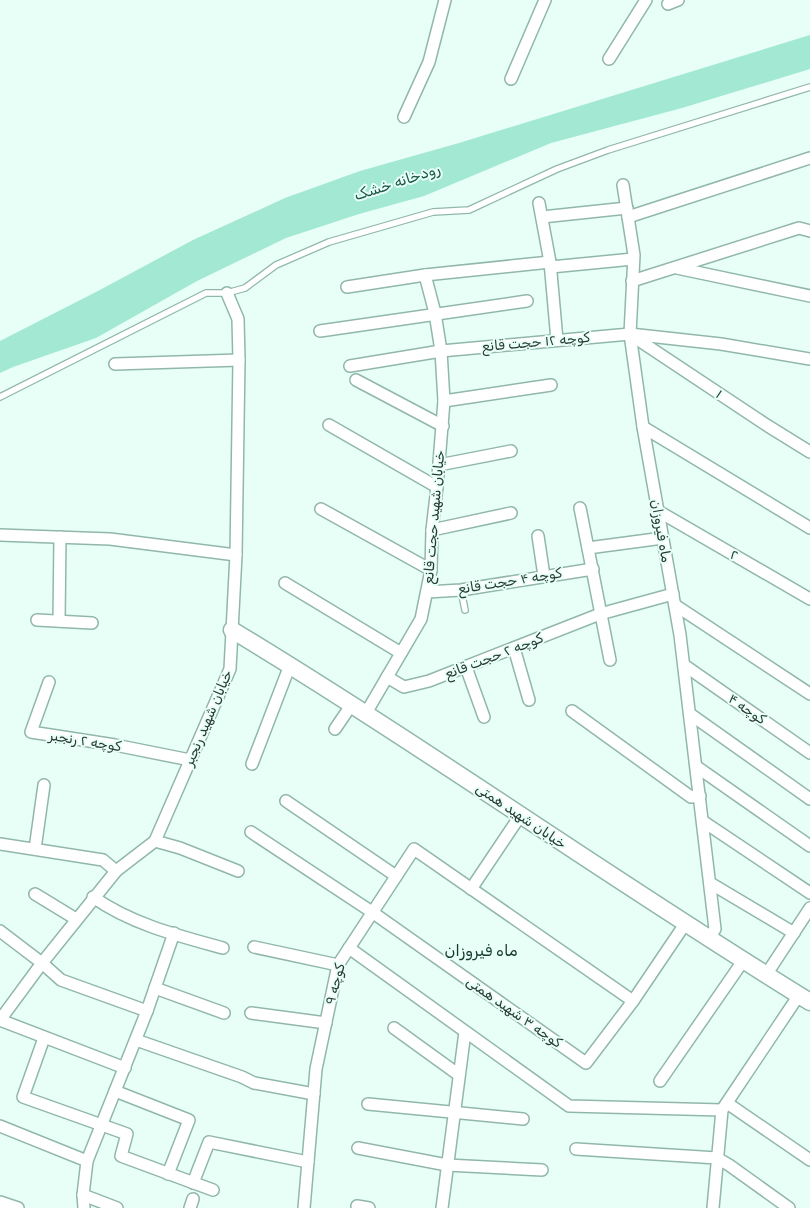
<svg xmlns="http://www.w3.org/2000/svg" width="810" height="1208" font-family="Rubik,Vazirmatn,sans-serif">
  <style>
    .water { fill: #a2e8d2 }
    .lines { fill: none; stroke-linecap: round; stroke-linejoin: round }
    .lane-casing { stroke: #91b7ab; stroke-width: 8 }
    .street-casing { stroke: #91b7ab; stroke-width: 14 }
    .secondary-casing { stroke: #91b7ab; stroke-width: 19 }
    .lane { stroke: #fff; stroke-width: 5.5 }
    .street { stroke: #fff; stroke-width: 11 }
    .secondary { stroke: #fff; stroke-width: 16 }
    .labels { text-anchor: middle; dominant-baseline: central; stroke-width: 4; stroke-linejoin: round; paint-order: stroke }
    .street-label { font-size: 14px; fill: #2a3a35; stroke: #e7fff7 }
    .water-label { font-size: 15px; font-style: italic; fill: #1e5748; stroke: #e7fff7 }
    .quarter-label { font-size: 16px; fill: #163930; stroke: #e7fff7 }
  </style>
  <rect width="100%" height="100%" fill="#e7fff7"/>
  <path class="water" d="M810,35V69L682,108L551,143L424,196L359,214L286,238L197,281L96,338L13,367L0,373V341L96,292L193,240L285,198L360,171L459,143Z"/>
  <g class="lines">
    <g class="lane-casing">
      <g id="lane">
        <path d="M0,397L206,293H227L245,288L276,265L329,242L433,212L469,210L557,169L608,150L810,87"/>
        <path d="M461,590L465,610"/>
      </g>
    </g>
    <g class="street-casing">
      <g id="street">
        <path d="M668,4L678,0"/>
        <path d="M609,59L646,0"/>
        <path d="M511,79L545,0"/>
        <path d="M404,117L429,62L445,0"/>
        <path d="M623,185L634,255L630,334L643,427L680,635L715,929L709,939"/>
        <path d="M539,203L550,262L557,340"/>
        <path d="M542,217L627,208"/>
        <path d="M628,217L810,158"/>
        <path d="M551,267L633,259"/>
        <path d="M677,268L810,296"/>
        <path d="M632,281L799,228L810,231"/>
        <path d="M347,287L425,275L550,262"/>
        <path d="M320,331L527,301"/>
        <path d="M631,335L768,426L810,452"/>
        <path d="M115,364L239,360"/>
        <path d="M350,366L441,351L630,334L721,344L810,359"/>
        <path d="M356,380L443,426"/>
        <path d="M444,401L551,385"/>
        <path d="M329,425L437,487"/>
        <path d="M643,427L810,528"/>
        <path d="M439,465L511,451"/>
        <path d="M580,508L610,660"/>
        <path d="M321,509L431,570"/>
        <path d="M658,511L810,599"/>
        <path d="M432,530L511,513"/>
        <path d="M0,535L110,539L236,555"/>
        <path d="M538,536L544,576"/>
        <path d="M588,548L663,538"/>
        <path d="M285,583L401,653"/>
        <path d="M427,592L461,590L593,569"/>
        <path d="M675,605L810,694"/>
        <path d="M37,620L92,623"/>
        <path d="M59,621L60,537"/>
        <path d="M514,648L529,700"/>
        <path d="M684,665L810,753"/>
        <path d="M466,667L484,717"/>
        <path d="M387,677L404,687L429,681L600,614L673,594"/>
        <path d="M49,682L31,732L115,745L190,760"/>
        <path d="M572,711L691,797L700,796"/>
        <path d="M366,713L421,619L431,570L432,530L437,487L444,401L441,351L435,313L425,275"/>
        <path d="M690,714L810,799"/>
        <path d="M335,729L352,704"/>
        <path d="M252,764L290,665"/>
        <path d="M697,767L810,846"/>
        <path d="M286,801L396,876"/>
        <path d="M704,822L810,893"/>
        <path d="M251,832L372,912L586,1063L633,1001L685,924"/>
        <path d="M155,841L180,848L238,871"/>
        <path d="M0,844L103,860L116,871"/>
        <path d="M35,849L44,785"/>
        <path d="M710,883L794,933"/>
        <path d="M471,889L520,816"/>
        <path d="M35,894L76,919"/>
        <path d="M93,897C131,924 179,936 223,948"/>
        <path d="M0,931L42,963L61,980L147,1011"/>
        <path d="M254,947L338,965"/>
        <path d="M349,948L569,1106L722,1110"/>
        <path d="M766,975L810,908"/>
        <path d="M155,988L224,1013"/>
        <path d="M251,1013L326,1023"/>
        <path d="M0,1020L42,963L116,871L155,841L230,669L236,555L239,360L238,319L227,293"/>
        <path d="M0,1020L125,1068"/>
        <path d="M394,1028L459,1075"/>
        <path d="M44,1038L23,1097L127,1134L121,1156L213,1190"/>
        <path d="M136,1040L242,1077L254,1083L314,1094"/>
        <path d="M660,1081L743,961"/>
        <path d="M115,1091L189,1120L168,1174"/>
        <path d="M727,1103L810,1160"/>
        <path d="M368,1104L523,1119"/>
        <path d="M0,1126L87,1161L83,1195L84,1208"/>
        <path d="M358,1148L447,1165L542,1170"/>
        <path d="M576,1149L717,1158L729,1165L789,1208"/>
        <path d="M87,1161L147,1011L174,933"/>
        <path d="M193,1183L209,1142L308,1162"/>
        <path d="M83,1195L117,1208"/>
        <path d="M0,1202L18,1208"/>
        <path d="M357,1206L369,1208"/>
        <path d="M190,1208L193,1199"/>
        <path d="M304,1208L316,1069L338,965L414,849L633,1001"/>
        <path d="M442,1208L465,1032"/>
        <path d="M713,1208L722,1110L799,995"/>
      </g>
    </g>
    <g class="secondary-casing">
      <path id="secondary" d="M232,630C428,749 615,882 810,1002"/>
    </g>
    <use href="#lane" class="lane"/>
    <use href="#street" class="street"/>
    <use href="#secondary" class="secondary"/>
  </g>
  <g class="labels">
    <g class="street-label">
      <text transform="translate(536 342) rotate(-5)">کوچه ۱۲ حجت قانع</text>
      <text transform="translate(719 394) rotate(34)">۱</text>
      <text transform="translate(434 517) rotate(-85)">خیابان شهید حجت قانع</text>
      <text transform="translate(661 531) rotate(80)">ماه فیروزان</text>
      <text transform="translate(734 555) rotate(30)">۲</text>
      <text transform="translate(510 581) rotate(-9)">کوچه ۴ حجت قانع</text>
      <text transform="translate(494 656) rotate(-21)">کوچه ۲ حجت قانع</text>
      <text transform="translate(747 709) rotate(35)">کوچه ۴</text>
      <text transform="translate(208 718) rotate(-67)">خیابان شهید رنجبر</text>
      <text transform="translate(85 741) rotate(9)">کوچه ۲ رنجبر</text>
      <text transform="translate(521 816) rotate(34)">خیابان شهید همتی</text>
      <text transform="translate(335 984) rotate(-75)">کوچه ۹</text>
      <text transform="translate(514 1012) rotate(35)">کوچه ۳ شهید همتی</text>
    </g>
    <g class="water-label">
      <text transform="translate(397 182) rotate(-18)">رودخانه خشک</text>
    </g>
    <g class="quarter-label">
      <text x="481" y="950">ماه فیروزان</text>
    </g>
  </g>
</svg>
